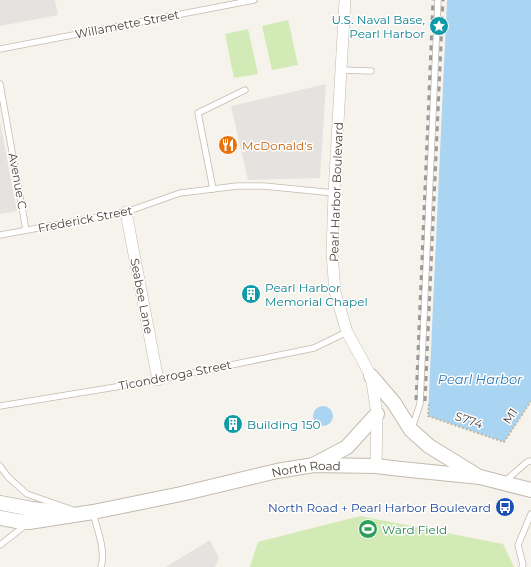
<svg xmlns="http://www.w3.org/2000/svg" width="531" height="567" font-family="Montserrat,sans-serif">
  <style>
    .green { fill: #d2eab5 }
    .parking { fill: #e5e3e0 }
    .water { fill: #a9d4f2 }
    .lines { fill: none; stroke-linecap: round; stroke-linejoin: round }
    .service-casing { stroke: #c2bbae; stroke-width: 7 }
    .minor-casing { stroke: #c2bbae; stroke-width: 12 }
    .tertiary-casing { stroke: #c2bbae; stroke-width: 16 }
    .path { stroke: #c4b79f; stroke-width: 2; stroke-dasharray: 2 2; stroke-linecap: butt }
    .service { stroke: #fff; stroke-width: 5.5 }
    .minor { stroke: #fff; stroke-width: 11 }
    .tertiary { stroke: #fff; stroke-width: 14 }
    .rail { stroke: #9a9a9a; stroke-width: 3; stroke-dasharray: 5 5; stroke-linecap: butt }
    .labels { text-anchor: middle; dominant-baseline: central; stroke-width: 3; stroke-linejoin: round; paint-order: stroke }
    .culture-label { font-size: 12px; fill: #0d838f; stroke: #fff; text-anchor: start }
    .street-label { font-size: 12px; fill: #4b4439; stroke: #fff }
    .food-label { font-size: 12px; fill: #c56008; stroke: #fff; text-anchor: start }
    .transit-label { font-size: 12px; fill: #164399; stroke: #fff; text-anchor: end }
    .leisure-label { font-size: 12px; fill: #27864d; stroke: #fff; text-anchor: start }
    .water-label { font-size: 13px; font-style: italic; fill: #2e7ab2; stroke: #fff }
  </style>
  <rect width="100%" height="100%" fill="#f6f3ec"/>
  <g class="green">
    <path d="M288,20L298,65L272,70L262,26Z"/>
    <path d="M248,29L258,74L234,78L225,34Z"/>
    <path d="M360,516L503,544L514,567H250L258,542Z"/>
  </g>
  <g class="parking">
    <path d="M0,0H55L58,15L0,26Z"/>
    <path d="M326,84L320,178L248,180L231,106Z"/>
    <path d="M0,122L17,211L0,214Z"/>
    <path d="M210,540L219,558L215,567H166Z"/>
  </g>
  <g class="water">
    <path d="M447,0H531V401L504,442L428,416Z"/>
    <circle cx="323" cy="416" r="10"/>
  </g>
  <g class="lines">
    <g class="service-casing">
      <g id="service">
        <path d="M0,49L254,0"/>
        <path d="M341,70L371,71"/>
        <path d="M0,84L26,230"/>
        <path d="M213,189L198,113L245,90"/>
        <path d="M0,235L126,212L180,193L237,186H264L334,193"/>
        <path d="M0,406L158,380L314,348L347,332"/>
        <path d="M412,428L420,404L438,0"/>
        <path d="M0,466L8,477L27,494L76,511"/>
        <path d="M504,482L527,462L531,461"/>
        <path d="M93,513C97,529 106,550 101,567"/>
        <path d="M0,545L27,524"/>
        <path d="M522,567L523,565L518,545L531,514"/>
      </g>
    </g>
    <g class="minor-casing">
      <g id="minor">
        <path d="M345,0L334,193L332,253L335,292L347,332L371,376L377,414L376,466"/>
        <path d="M126,212L158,380"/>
      </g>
    </g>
    <g class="tertiary-casing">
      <g id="tertiary">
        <path d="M371,376L394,403L411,430L429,446L476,475"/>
        <path d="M315,464L347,447L377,414"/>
        <path d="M0,503L32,509L60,512"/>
        <path id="s1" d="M0,518L17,521L29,522L93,512L181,494L277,471L314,465L376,466L401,469L480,477L531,490"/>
      </g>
    </g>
    <path class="path" d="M429,404L428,416L504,442L531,401"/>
    <use href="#service" class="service"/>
    <use href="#minor" class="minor"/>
    <use href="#tertiary" class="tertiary"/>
    <g class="rail">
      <path d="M416,400L433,0"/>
      <path d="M425,401L443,0"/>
    </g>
  </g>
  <defs>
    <g id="sight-disc" transform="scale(1)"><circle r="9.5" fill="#0f9aa8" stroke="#fff"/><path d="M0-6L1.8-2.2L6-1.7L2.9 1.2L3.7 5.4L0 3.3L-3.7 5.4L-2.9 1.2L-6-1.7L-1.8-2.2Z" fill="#fff"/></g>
    <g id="restaurant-disc" transform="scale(1)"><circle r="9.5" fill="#e8710a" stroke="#fff"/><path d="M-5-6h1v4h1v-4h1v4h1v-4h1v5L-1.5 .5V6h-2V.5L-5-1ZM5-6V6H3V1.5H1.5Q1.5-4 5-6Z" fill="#fff"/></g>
    <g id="building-disc" transform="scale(1)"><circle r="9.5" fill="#0f9aa8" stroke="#fff"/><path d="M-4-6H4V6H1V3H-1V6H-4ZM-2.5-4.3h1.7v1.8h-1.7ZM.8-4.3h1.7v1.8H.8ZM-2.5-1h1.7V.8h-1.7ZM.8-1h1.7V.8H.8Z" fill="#fff"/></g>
    <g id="bus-disc" transform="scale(1)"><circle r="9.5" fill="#1a4fb4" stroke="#fff"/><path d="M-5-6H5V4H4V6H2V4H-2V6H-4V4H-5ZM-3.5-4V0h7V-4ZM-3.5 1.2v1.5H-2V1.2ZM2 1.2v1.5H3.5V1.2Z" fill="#fff"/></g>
    <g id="stadium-disc" transform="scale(1)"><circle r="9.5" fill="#2e9e5b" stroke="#fff"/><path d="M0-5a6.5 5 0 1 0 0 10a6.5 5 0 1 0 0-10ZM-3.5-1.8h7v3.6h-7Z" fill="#fff"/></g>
  </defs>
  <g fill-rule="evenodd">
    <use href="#sight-disc" x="439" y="26"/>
    <use href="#restaurant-disc" x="228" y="145"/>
    <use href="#building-disc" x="251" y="294"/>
    <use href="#building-disc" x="233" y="424"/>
    <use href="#bus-disc" x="505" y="507"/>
    <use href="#stadium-disc" x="368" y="529"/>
  </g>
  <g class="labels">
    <g class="culture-label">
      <text x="425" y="19" text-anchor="end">U.S. Naval Base,<tspan x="425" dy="14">Pearl Harbor</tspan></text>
      <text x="265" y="287">Pearl Harbor<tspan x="265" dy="14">Memorial Chapel</tspan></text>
      <text x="247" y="424">Building 150</text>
    </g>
    <g class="street-label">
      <text transform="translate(127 24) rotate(-11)">Willamette Street</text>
      <text transform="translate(18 181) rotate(80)">Avenue C</text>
      <text transform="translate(336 192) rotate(-88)">Pearl Harbor Boulevard</text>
      <text transform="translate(85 219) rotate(-11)">Frederick Street</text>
      <text transform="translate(142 296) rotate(79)">Seabee Lane</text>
      <text transform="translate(175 375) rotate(-11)">Ticonderoga Street</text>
      <text transform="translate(510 416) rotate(-56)">M1</text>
      <text transform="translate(469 420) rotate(19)">S774</text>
      <text stroke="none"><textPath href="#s1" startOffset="312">North Road</textPath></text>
    </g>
    <g class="food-label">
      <text x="242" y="145">McDonald's</text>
    </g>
    <g class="transit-label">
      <text x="491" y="507">North Road + Pearl Harbor Boulevard</text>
    </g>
    <g class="leisure-label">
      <text x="382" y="529">Ward Field</text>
    </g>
    <g class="water-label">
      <text x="480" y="379">Pearl Harbor</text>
    </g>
  </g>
</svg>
